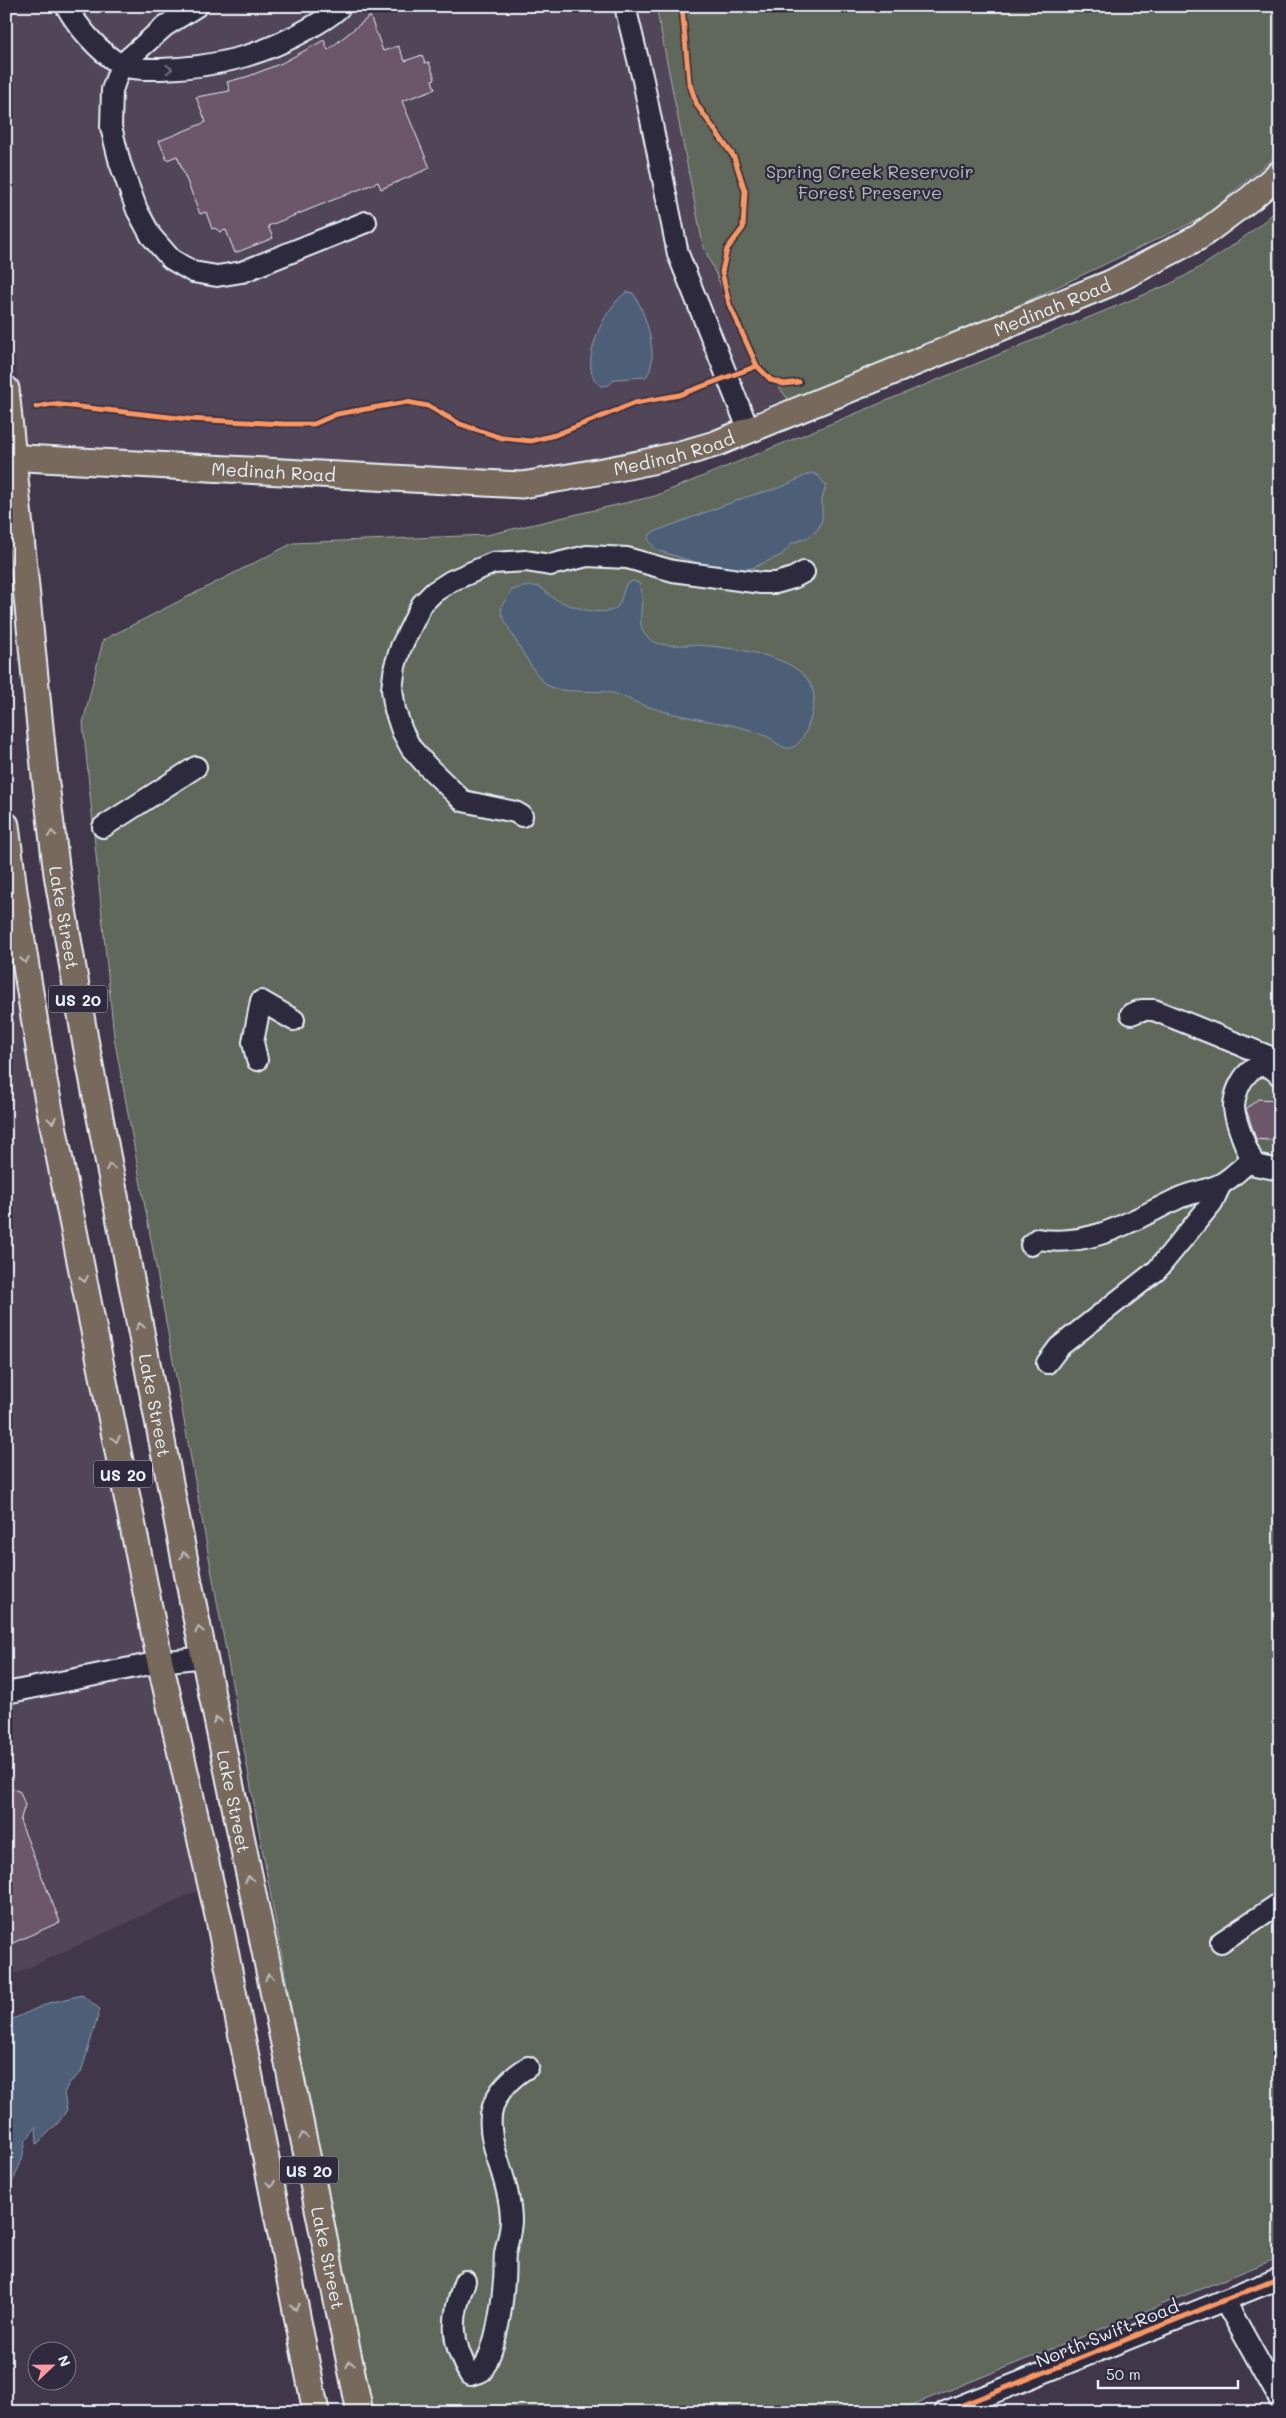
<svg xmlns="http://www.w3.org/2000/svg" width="1286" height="2418" font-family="Mali,sans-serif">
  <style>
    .built { fill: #514458 }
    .green { fill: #61685b; stroke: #a4acaa }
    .water { fill: #4d5f77; stroke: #8b99ab }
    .building { fill: #6c566b; stroke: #e8f1f8 }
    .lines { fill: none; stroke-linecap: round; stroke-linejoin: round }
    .minor-casing { stroke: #e8f1f8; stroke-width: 24 }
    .major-casing { stroke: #e8f1f8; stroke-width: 29 }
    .minor { stroke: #2f2a3d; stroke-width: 20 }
    .major { stroke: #77695c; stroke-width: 25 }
    .cycleway-casing { stroke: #2f2a3d; stroke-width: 8 }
    .cycleway { stroke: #f99763; stroke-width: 5 }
    .oneway { stroke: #70707e }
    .oneway2 { stroke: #bbbbba }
    .labels { text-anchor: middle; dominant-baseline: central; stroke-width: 4.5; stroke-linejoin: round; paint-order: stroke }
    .shield { fill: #2f2a3d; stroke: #b0b5c0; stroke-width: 1 }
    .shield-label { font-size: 16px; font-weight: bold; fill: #e8f1f8 }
    .park-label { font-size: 18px; fill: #b2bab9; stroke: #2f2a3d }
    .street-label { font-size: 18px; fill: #e8f1f8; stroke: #2f2a3d }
  </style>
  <rect width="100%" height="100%" fill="#41374b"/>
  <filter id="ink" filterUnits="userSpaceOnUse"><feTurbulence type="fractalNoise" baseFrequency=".02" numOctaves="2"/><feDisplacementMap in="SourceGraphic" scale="10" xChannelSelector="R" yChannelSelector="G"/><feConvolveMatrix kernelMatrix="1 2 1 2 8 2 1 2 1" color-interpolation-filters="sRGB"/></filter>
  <g filter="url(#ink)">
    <g class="built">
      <path d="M6,6H656L790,402L715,434L526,473L437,470L24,442L6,278Z"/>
      <path d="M6,876L152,1659L6,1685Z"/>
      <path d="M154,1672L201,1889L6,1978V1701Z"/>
    </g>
    <g class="green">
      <path d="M656,6H1280V152L1204,217L797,411L748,347L703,245Z"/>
      <path d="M1280,207V2257L895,2412H365L114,1037L83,723L103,640L293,543L487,535L655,496L1170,284C1213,261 1245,239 1280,207Z"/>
    </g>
    <g class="water">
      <path d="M627,292L633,293C645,310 661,360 646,377L615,379L609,385L601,386C574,369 606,304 627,292Z"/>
      <path d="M811,473L819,476L826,486L822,499V520L818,529L809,537L792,543L782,555L752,568L741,570L707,566L656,550L648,539L651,533L746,497L782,487Z"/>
      <path d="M633,581L639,583C648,599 633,624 647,637C659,649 681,644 697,645C730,648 815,654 814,700C813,713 806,741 793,747C783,752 775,740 766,736C749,728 727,724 708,721C688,717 668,713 649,707C634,703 622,694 607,692C591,690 560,694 547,685C534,676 508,628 501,612L502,605L512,590C520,588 531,584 539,587C545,589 549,596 555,599C566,605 608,620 618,606C622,600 623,590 626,584Z"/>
      <path d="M82,1995L100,2009L81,2073L69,2083L64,2093L67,2110L58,2123L37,2144L36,2127L26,2140L22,2159L13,2181L6,2183V2022L49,2003Z"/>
    </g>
    <g class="building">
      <path d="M370,16L383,51L398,46L405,61L422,55L425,63L429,62L435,79L432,80L435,89L402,101L430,168L381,189L378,182L268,226L273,238L235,253L226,230L220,232L215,228L212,229L206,212L200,214L177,156L167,160L159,141L206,122L196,97L230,91L227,82L249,76L282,63L324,40L328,50Z"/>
      <path d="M1258,1099L1276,1100L1280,1104V1141L1256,1139L1246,1109Z"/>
      <path d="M6,1785L20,1792L25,1805L20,1821L60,1922L6,1946Z"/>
    </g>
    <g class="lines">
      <g class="minor-casing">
        <g id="minor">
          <path d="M66,6C78,27 99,52 120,64C130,70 150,69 161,69C217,67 261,56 310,28C321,21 332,16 341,6"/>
          <path d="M197,6L165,26L121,65L112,90L111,127L120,163L137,210L151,236L171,259L193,272L217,276L242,272L366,222"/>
          <path d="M625,6L643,80L678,254L749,431"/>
          <path d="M522,816L515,812L463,801L428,767L411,748L402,731L395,710L392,689L395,666L401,647L422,604L434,592L451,581L493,563L526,561L550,565L587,556L627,558L673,571L761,583H776L793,578L804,572"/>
          <path d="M103,827L196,767"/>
          <path d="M1131,1014L1142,1010H1154L1278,1060"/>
          <path d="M257,1060L253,1042L261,1001L294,1020"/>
          <path d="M1280,1076C1257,1049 1235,1083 1234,1106C1234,1119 1248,1154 1255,1165L1280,1170"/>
          <path d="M1031,1245L1037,1239C1093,1248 1132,1220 1181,1197C1194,1192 1209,1190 1221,1184C1232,1178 1242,1167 1251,1160"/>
          <path d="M1047,1363L1059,1347L1157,1270L1212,1203L1221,1184"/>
          <path d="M6,1693L160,1662L205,1657"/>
          <path d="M1221,1942L1280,1903"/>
          <path d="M465,2281C451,2316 450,2342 470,2375L482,2371C496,2347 502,2308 504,2280C505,2271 504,2262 505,2254C507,2242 511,2231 511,2220C510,2159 456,2112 528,2067"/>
          <path d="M1225,2301L1280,2400"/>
          <path d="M945,2412L1280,2278"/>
        </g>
      </g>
      <g class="major-casing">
        <g id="major">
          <path id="s1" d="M6,389L45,776L57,874L85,1039L193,1603L360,2412"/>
          <path id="s2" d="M6,457L522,485C586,474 652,464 715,444L1111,283L1199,237L1251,198L1280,173"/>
          <path d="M6,825L14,891L44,1080L160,1662L219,1920L316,2412"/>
        </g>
      </g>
      <use href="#minor" class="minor"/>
      <use href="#major" class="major"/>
      <g class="cycleway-casing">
        <g id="cycleway">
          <path d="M682,6L689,82L697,105L734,157L745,191L743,228L727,249L722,272L729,304L757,366L771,380L784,384L799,382"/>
          <path d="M36,407L52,404L188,419L284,424H314L337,414L407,402L428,406L460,424L502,438L531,441L555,435L635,403L679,395L757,366"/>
          <path d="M945,2412L1280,2278"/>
        </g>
      </g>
      <use href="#cycleway" class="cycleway"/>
    </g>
    <defs><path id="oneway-chevron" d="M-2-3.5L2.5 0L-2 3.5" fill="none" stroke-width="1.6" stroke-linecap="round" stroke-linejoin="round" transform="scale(1.25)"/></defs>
    <use class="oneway" href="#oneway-chevron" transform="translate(169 69) rotate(-2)"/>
    <g class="oneway2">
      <use href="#oneway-chevron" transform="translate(52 834) rotate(-97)"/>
      <use href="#oneway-chevron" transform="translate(25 960) rotate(81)"/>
      <use href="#oneway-chevron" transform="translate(52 1120) rotate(79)"/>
      <use href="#oneway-chevron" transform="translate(110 1167) rotate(-101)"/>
      <use href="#oneway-chevron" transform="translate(84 1279) rotate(79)"/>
      <use href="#oneway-chevron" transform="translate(140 1326) rotate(-101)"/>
      <use href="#oneway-chevron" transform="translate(116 1439) rotate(79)"/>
      <use href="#oneway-chevron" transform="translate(184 1555) rotate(-101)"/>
      <use href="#oneway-chevron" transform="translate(199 1630) rotate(-102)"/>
      <use href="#oneway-chevron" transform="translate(217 1720) rotate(-101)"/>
      <use href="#oneway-chevron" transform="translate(249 1879) rotate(-101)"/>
      <use href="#oneway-chevron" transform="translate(269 1977) rotate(-102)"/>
      <use href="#oneway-chevron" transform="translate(303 2136) rotate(-102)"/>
      <use href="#oneway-chevron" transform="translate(271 2184) rotate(79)"/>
      <use href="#oneway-chevron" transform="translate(295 2307) rotate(79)"/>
      <use href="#oneway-chevron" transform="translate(350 2364) rotate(-102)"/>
    </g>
  </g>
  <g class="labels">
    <g class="shield">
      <rect x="49" y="985.5" width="58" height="27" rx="4"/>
      <rect x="94" y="1460.5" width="58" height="27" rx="4"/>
      <rect x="280" y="2156.5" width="58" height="27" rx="4"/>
    </g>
    <g class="shield-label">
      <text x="78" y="999">US 20</text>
      <text x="123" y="1474">US 20</text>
      <text x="309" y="2170">US 20</text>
    </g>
    <g class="park-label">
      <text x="870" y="171">Spring Creek Reservoir<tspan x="870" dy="21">Forest Preserve</tspan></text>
    </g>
    <g class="street-label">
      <text stroke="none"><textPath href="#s2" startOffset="1078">Medinah Road</textPath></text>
      <text stroke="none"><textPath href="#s2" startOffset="672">Medinah Road</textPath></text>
      <text stroke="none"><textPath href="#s2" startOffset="268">Medinah Road</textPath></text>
      <text stroke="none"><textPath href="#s1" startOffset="532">Lake Street</textPath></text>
      <text stroke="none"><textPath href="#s1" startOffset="1028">Lake Street</textPath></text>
      <text stroke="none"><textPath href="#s1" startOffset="1432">Lake Street</textPath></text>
      <text stroke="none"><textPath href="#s1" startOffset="1898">Lake Street</textPath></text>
      <text transform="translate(1107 2333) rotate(-22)">North Swift Road</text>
    </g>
  </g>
  <rect width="1286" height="2418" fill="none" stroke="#2f2a3d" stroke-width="25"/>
  <rect x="12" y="12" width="1261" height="2393" fill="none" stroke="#e8f1f8" stroke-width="2" filter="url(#ink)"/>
  <g transform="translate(52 2366) rotate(68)"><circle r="24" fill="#2f2a3d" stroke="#797a88"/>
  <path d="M0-4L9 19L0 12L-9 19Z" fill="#ff9aa2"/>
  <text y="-8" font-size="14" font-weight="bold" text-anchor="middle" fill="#e8f1f8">N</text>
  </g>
  <path d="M1098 2380v8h140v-8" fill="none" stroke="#e8f1f8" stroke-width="2.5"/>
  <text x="1106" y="2380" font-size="15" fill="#e8f1f8" stroke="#2f2a3d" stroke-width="4" paint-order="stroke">50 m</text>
</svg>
